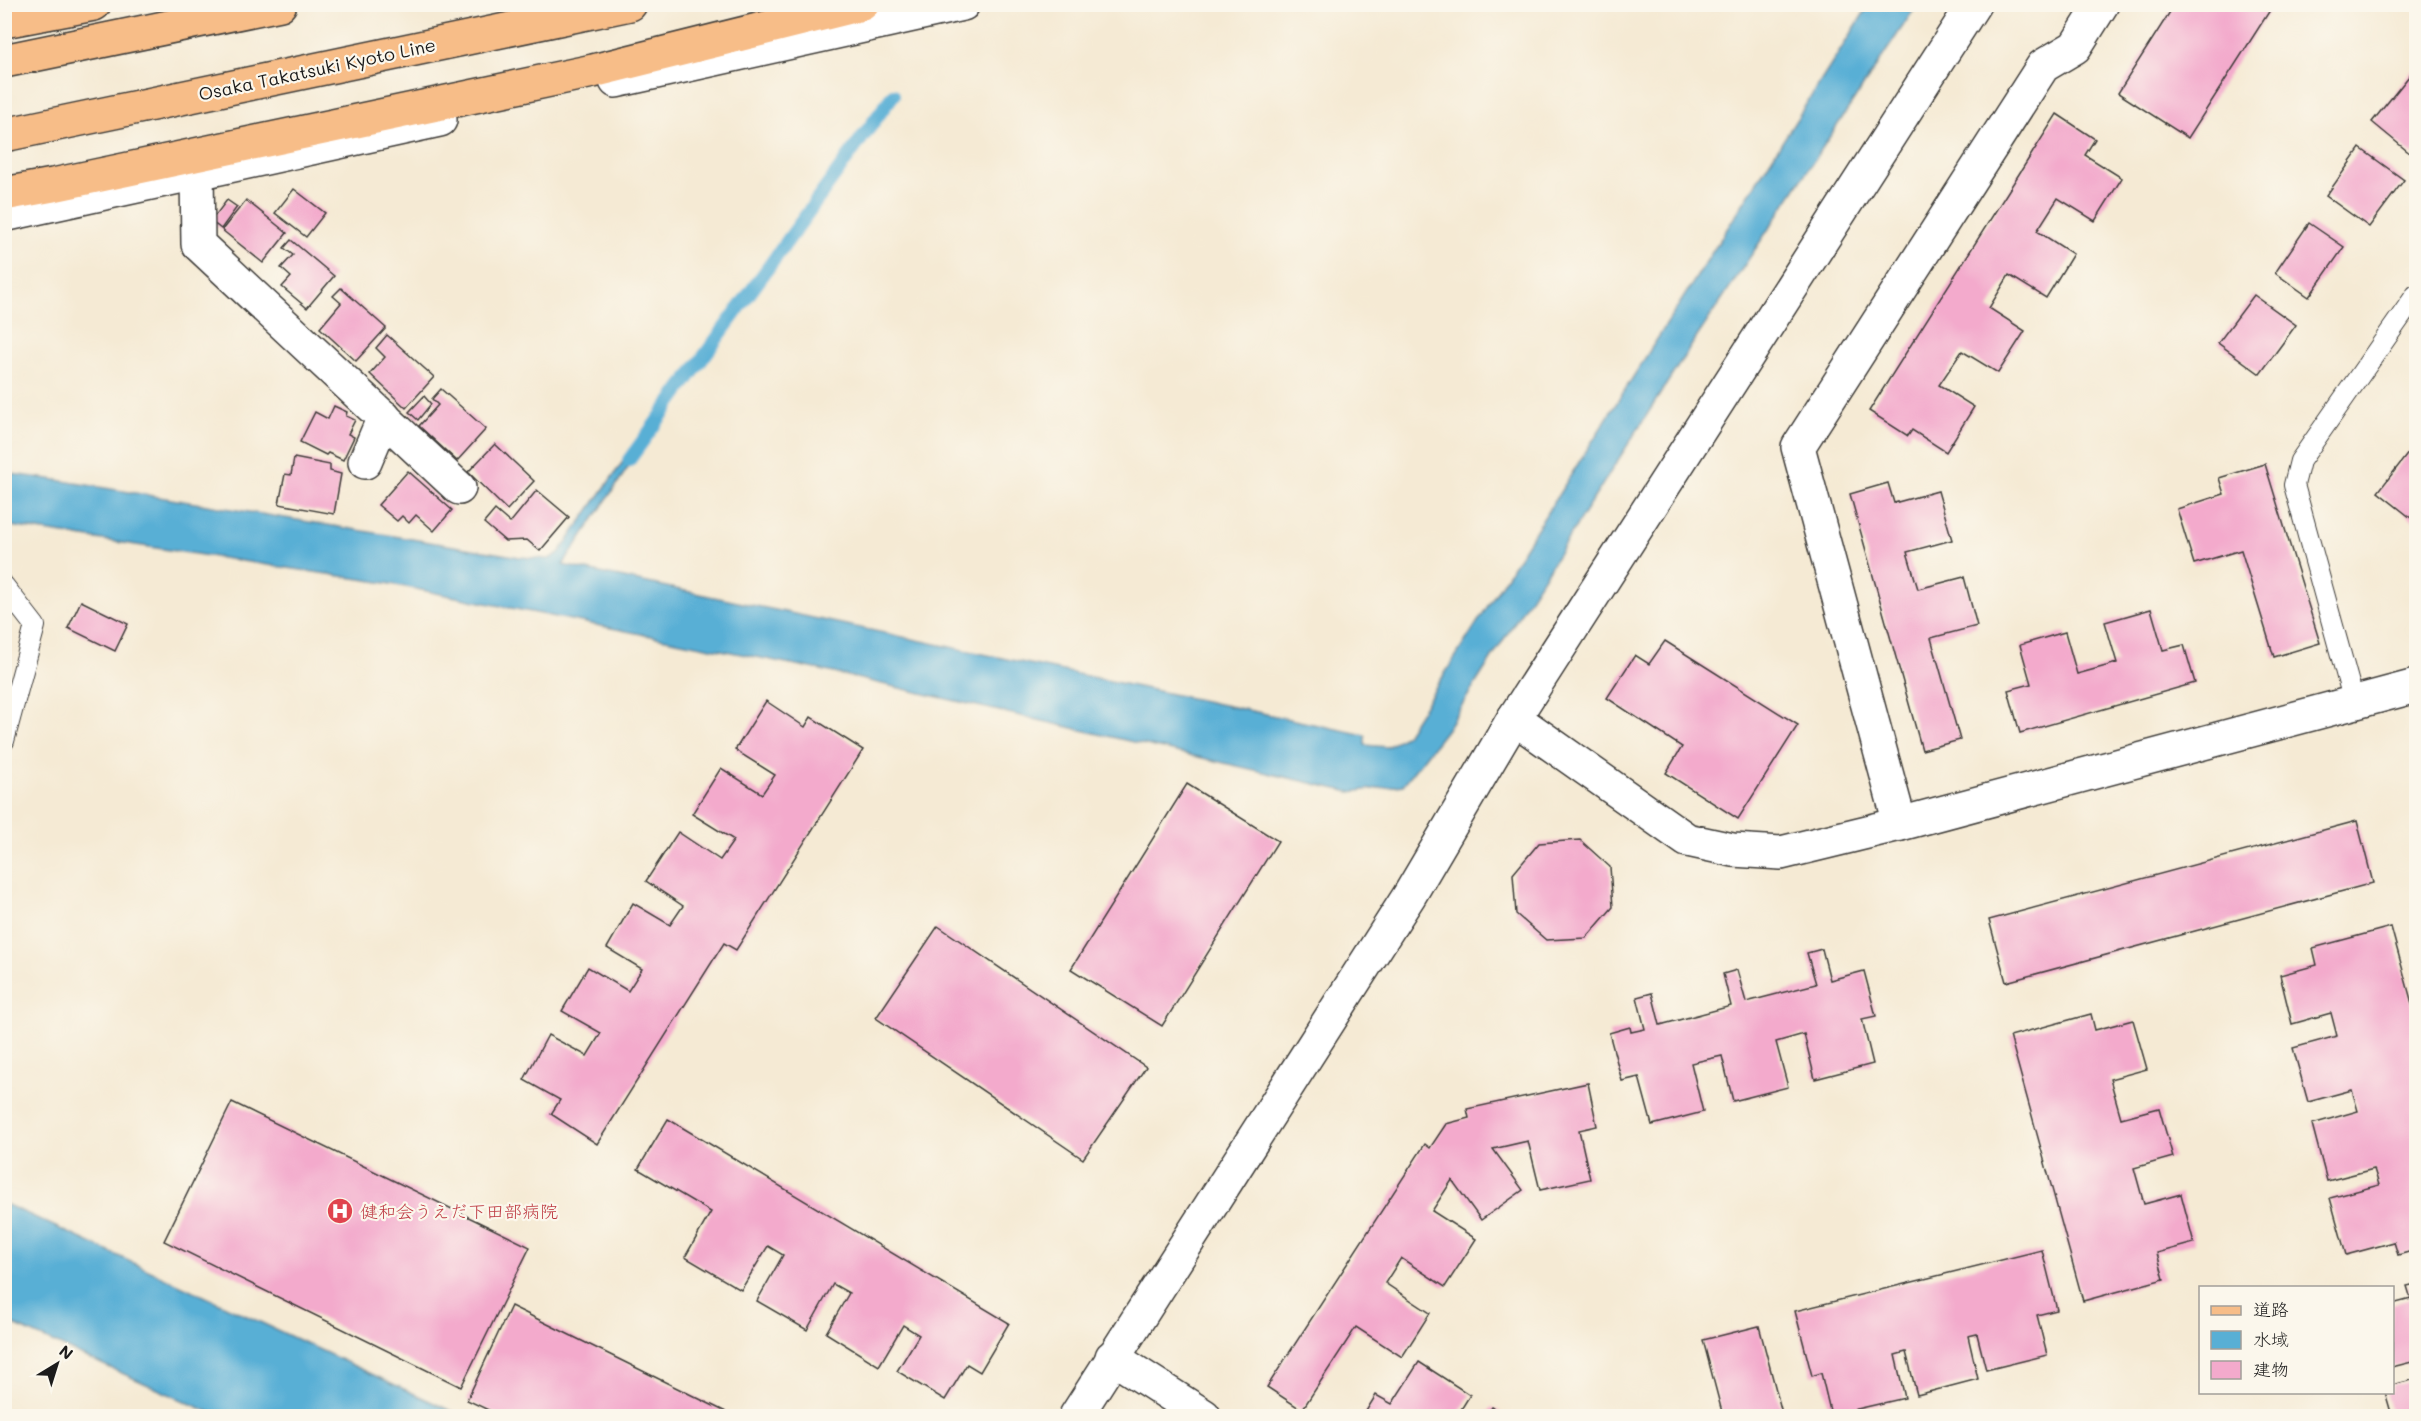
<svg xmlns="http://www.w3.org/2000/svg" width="2421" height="1421" font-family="Mali,'Klee One',sans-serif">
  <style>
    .water { fill: #58afd5; stroke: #3a6678; stroke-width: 1.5 }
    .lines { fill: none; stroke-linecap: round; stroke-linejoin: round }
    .stream { stroke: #58afd5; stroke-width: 14 }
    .building { fill: #f3aacc }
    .service-casing { stroke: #3d3b38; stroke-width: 22 }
    .minor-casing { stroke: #3d3b38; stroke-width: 36 }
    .primary-casing { stroke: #3d3b38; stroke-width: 36 }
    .service { stroke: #fff; stroke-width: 20 }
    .minor { stroke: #fff; stroke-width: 33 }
    .primary { stroke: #f7bd88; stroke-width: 33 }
    .labels { text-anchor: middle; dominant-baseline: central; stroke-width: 4.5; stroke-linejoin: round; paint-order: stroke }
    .street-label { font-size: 18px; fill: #1c1c1c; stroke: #fbf7ec }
    .health-label { font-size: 18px; fill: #be3a42; stroke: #fbf7ec; text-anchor: start }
  </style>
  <rect width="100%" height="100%" fill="#fbf7ec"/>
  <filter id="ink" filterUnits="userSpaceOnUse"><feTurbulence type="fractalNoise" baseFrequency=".0167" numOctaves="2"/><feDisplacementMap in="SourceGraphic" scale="12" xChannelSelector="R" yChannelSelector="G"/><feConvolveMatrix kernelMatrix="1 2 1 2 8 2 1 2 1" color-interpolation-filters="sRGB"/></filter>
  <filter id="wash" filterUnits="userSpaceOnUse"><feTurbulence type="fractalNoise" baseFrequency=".008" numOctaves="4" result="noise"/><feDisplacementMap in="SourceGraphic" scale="24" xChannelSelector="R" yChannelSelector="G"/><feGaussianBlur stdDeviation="1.35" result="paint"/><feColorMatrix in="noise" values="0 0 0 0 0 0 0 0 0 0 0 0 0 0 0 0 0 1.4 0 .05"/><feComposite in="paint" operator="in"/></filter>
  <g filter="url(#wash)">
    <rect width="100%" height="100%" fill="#f5ead4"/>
    <g class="water">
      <path d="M1869,5H1917L1685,355L1446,730L1403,785L1350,792L821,670L386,583L5,525V473L57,480L520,557L549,559L559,553L636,443L641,448L563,565L1365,735V745L1387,747L1406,735Z"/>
      <path d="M5,1204L30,1215L462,1416H218L5,1321Z"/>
    </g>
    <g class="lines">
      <path class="stream" d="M629,460L893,95"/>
    </g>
    <g id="blocks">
      <g class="building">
        <path d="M2175,4H2274L2188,138L2118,93Z"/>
        <path d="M2414,70L2416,71V150L2412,155L2372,122Z"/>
        <path d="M2057,114L2095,139L2085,155L2122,178L2095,221L2058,198L2037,231L2073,254L2046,298L2009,275L1989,308L2025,331L1998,373L1962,351L1939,385L1974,407L1946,452L1912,430L1908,436L1869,411Z"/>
        <path d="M2360,148L2404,180L2369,227L2326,196Z"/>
        <path d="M294,189L325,213L306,237L275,213Z"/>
        <path d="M227,200L237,207L221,229L211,221Z"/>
        <path d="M246,200L287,233L263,263L222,230Z"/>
        <path d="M2309,223L2344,247L2309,297L2275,273Z"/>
        <path d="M291,240L334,276L307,308L282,287L291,277L281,268L293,255L284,248Z"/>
        <path d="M341,288L386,328L356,361L320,328L341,303L333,296Z"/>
        <path d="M2254,295L2296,325L2260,374L2218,343Z"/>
        <path d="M387,335L434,377L406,408L370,374L385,357L376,348Z"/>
        <path d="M441,389L486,429L457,461L419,426L438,405L432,399Z"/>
        <path d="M424,396L431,404L418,420L409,412Z"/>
        <path d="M334,406L347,412L346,416L355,420L348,434L354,437L343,460L328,453L326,455L300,442L315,412L328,419Z"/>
        <path d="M2416,443V522L2378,492Z"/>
        <path d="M495,444L534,481L507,510L468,472Z"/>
        <path d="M294,458L330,465V471L341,474L334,514L279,504L285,474L291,475Z"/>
        <path d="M2265,464L2320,643L2274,657L2241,550L2194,564L2177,509L2224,494L2219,478Z"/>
        <path d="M408,471L452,510L434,531L416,515L409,523L402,516L397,521L378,505Z"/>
        <path d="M1888,483L1894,503L1938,491L1952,540L1907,552L1918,589L1964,577L1977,626L1931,638L1960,740L1922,750L1850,494Z"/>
        <path d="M537,490L569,517L540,551L527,540L505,541L484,523L495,510L510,523Z"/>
        <path d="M81,601L128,624L115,651L68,628Z"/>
        <path d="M2151,609L2163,650L2184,645L2195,683L2020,733L2008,690L2031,684L2020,645L2065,632L2077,674L2117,663L2105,622Z"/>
        <path d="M1665,641L1798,725L1738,819L1666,773L1682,747L1607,698L1635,655L1649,664Z"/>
        <path d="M766,701L805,727L811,717L863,750L736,950L724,943L597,1144L551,1114L560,1100L524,1080L548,1035L587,1056L601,1033L562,1011L588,967L628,991L642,969L607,948L633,903L670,925L683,906L646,881L678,832L720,860L734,840L692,814L721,768L762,794L775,775L735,750Z"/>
        <path d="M1187,784L1278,841L1162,1026L1071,969Z"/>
        <path d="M2357,821L2373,883L2006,982L1989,920Z"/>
        <path d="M1580,840L1610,867L1613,907L1586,938L1546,940L1516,914L1513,874L1539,843Z"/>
        <path d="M938,926L1146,1067L1083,1159L876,1018Z"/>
        <path d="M2391,927L2416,1018V1250L2398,1255L2394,1242L2346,1255L2330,1198L2379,1185L2374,1169L2327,1181L2312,1124L2358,1111L2352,1090L2308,1102L2293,1048L2337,1036L2331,1013L2292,1024L2280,975L2317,965L2313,948Z"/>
        <path d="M1822,949L1830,980L1864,971L1876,1016L1862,1019L1873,1064L1815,1079L1804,1034L1776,1042L1788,1087L1733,1101L1722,1056L1691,1063L1703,1112L1652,1125L1639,1077L1622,1081L1609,1033L1630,1027L1631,1032L1645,1029L1637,997L1652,993L1660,1025L1731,1006L1723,974L1737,970L1746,1002L1816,984L1807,953Z"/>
        <path d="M2091,1014L2095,1030L2133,1020L2147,1069L2110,1079L2121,1118L2159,1108L2173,1157L2134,1168L2144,1204L2181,1194L2194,1243L2157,1253L2164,1279L2083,1301L2010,1036Z"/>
        <path d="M1588,1083L1597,1126L1579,1130L1590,1179L1540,1190L1528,1141L1493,1149L1523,1190L1481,1220L1452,1180L1432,1211L1476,1239L1445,1287L1401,1258L1385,1283L1430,1313L1402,1357L1356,1327L1302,1410L1267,1387L1425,1144L1430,1148L1446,1124L1469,1118L1467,1109Z"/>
        <path d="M232,1102L530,1247L461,1387L164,1241Z"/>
        <path d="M668,1119L1009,1323L980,1372L967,1364L945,1400L897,1371L919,1335L903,1325L879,1366L826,1333L849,1293L833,1284L807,1330L757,1301L783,1255L768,1246L741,1290L685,1257L711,1212L638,1169Z"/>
        <path d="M2042,1250L2057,1310L2037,1315L2047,1355L1986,1370L1977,1334L1968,1336L1978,1379L1917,1395L1906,1352L1895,1355L1905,1398L1831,1415L1821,1373L1812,1376L1795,1311Z"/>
        <path d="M2416,1284V1361L2392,1367V1304L2411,1299L2407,1286Z"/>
        <path d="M511,1306L734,1416H501L467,1400Z"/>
        <path d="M1759,1326L1782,1413L1768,1416H1723L1703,1340Z"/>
        <path d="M1419,1362L1470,1395L1457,1416H1363L1376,1395L1392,1404Z"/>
        <path d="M2416,1379V1416H2392L2385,1392H2392V1385Z"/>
        <path d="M1492,1407L1506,1416H1486Z"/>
      </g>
    </g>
  </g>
  <g filter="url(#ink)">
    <use href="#blocks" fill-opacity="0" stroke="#3d3b38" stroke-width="1.5"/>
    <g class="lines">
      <g class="service-casing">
        <g id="service">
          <path d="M4,586L35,626L4,741"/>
          <path d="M2354,702L2294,485L2300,461L2416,295"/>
        </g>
      </g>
      <g class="minor-casing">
        <g id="minor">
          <path d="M616,81L963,4"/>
          <path d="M197,173L198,244L459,488"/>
          <path d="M4,215L440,120"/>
          <path d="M365,462L384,417"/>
          <path d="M1514,718L1687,840L1733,850L1781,853L1900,824L2416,686"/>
          <path d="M1900,824L1798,447L2043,66L2075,47L2102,4"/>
          <path d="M1112,1357L1204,1416"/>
          <path d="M1076,1416L1409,896L1514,718L1974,4"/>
        </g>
      </g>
      <g class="primary-casing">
        <g id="primary">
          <path d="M4,21L94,4"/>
          <path d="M4,61L280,4"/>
          <path d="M4,135L630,4"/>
          <path d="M4,194L53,185L593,71L862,4"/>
        </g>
      </g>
      <use href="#service" class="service"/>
      <use href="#minor" class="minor"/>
      <use href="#primary" class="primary"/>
    </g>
  </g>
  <defs>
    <g id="hospital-disc" transform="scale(1.35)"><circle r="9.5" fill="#e0444e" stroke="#fbf7ec"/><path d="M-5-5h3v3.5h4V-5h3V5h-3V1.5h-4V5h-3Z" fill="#fff"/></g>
  </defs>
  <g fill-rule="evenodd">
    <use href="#hospital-disc" x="340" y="1211"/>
  </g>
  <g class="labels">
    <g class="street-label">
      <text transform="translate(317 69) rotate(-12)">Osaka Takatsuki Kyoto Line</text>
    </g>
    <g class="health-label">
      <text x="360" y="1211">健和会うえだ下田部病院</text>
    </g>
  </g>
  <rect width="2421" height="1421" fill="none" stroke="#fbf7ec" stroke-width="24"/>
  <rect x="2199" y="1286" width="195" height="108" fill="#fbf7ec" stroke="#a29f99" stroke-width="1.5"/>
  <rect x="2211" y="1306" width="30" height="9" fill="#f7bd88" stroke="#a29f99" stroke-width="1.5"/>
  <text x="2253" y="1316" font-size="18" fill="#1c1c1c">道路</text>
  <rect x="2211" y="1331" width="30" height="18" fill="#58afd5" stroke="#a29f99" stroke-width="1.5"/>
  <text x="2253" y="1346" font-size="18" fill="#1c1c1c">水域</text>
  <rect x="2211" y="1361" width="30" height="18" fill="#f3aacc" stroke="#a29f99" stroke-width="1.5"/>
  <text x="2253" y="1376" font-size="18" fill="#1c1c1c">建物</text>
  <g transform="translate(57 1364) rotate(38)" stroke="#fbf7ec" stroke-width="4.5" paint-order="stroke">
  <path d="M0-4.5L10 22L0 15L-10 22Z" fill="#1c1c1c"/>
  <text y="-9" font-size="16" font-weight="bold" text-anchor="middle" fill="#1c1c1c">N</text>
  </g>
</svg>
